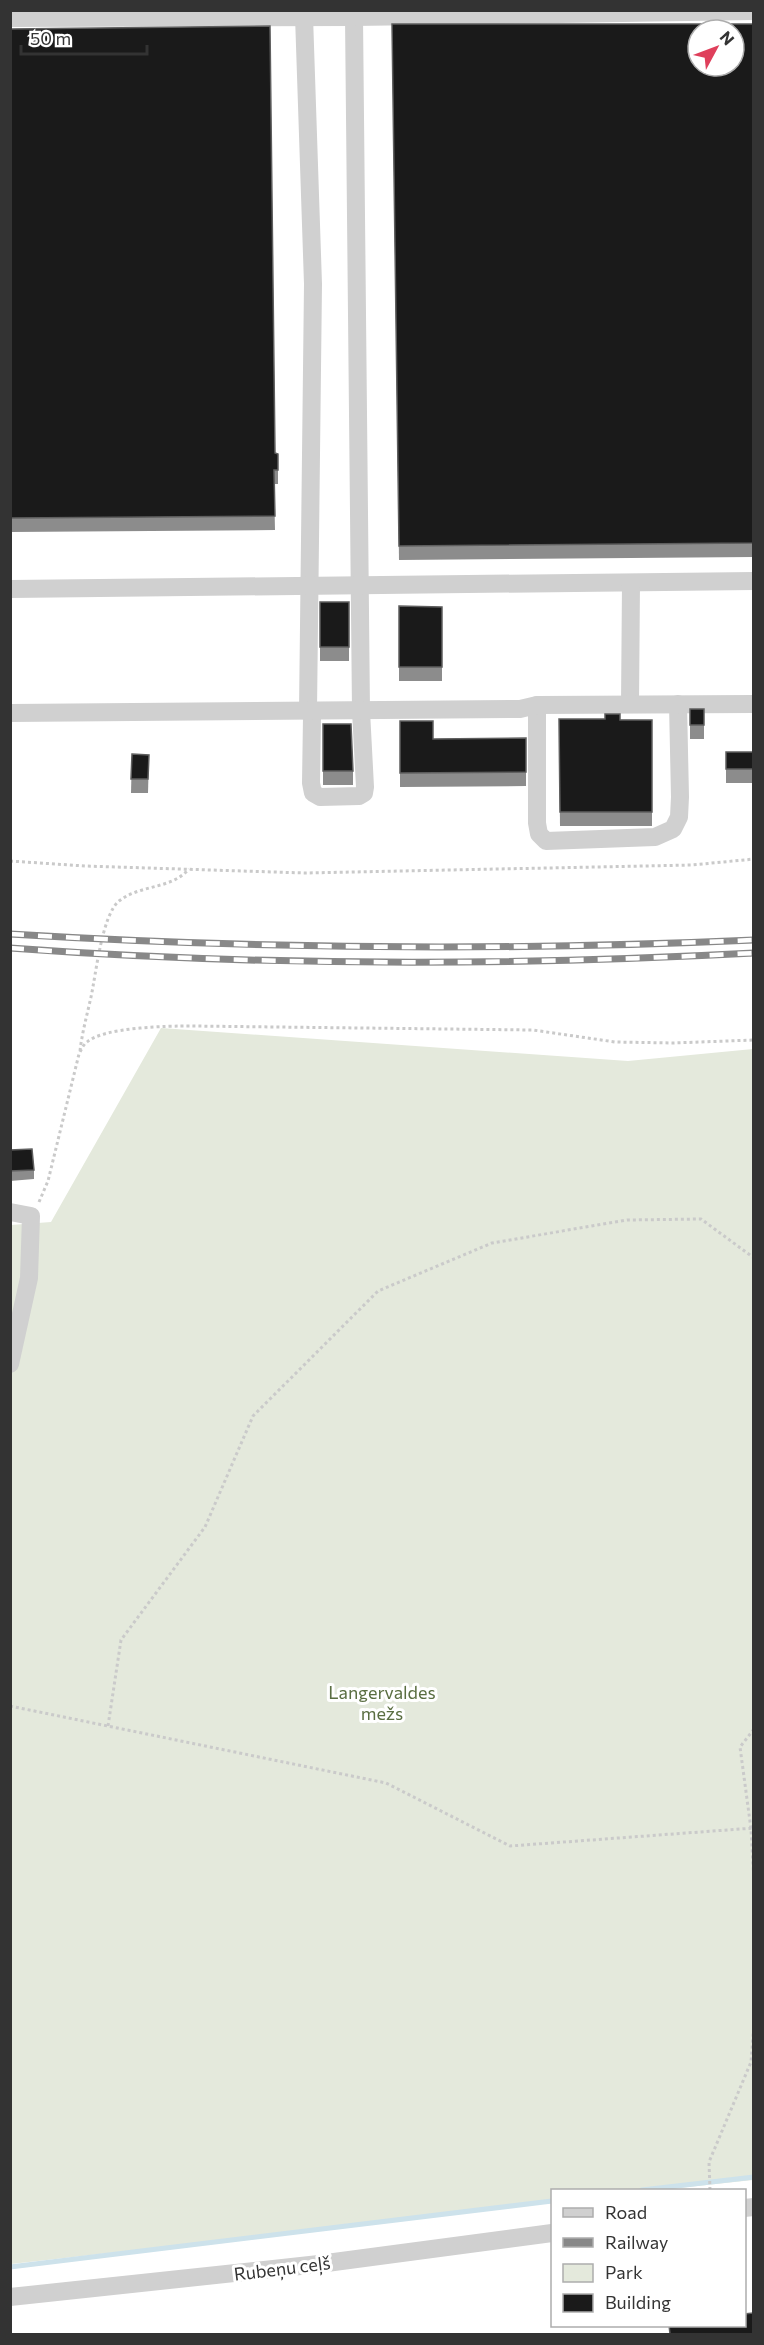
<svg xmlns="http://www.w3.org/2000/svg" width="764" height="2345" font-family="Commissioner,sans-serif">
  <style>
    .green { fill: #e4e9dc }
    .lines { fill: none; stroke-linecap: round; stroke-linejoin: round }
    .stream { stroke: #cde2eb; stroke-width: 5 }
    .path { stroke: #cacaca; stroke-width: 3; stroke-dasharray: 3 3; stroke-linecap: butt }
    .minor { stroke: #d0d0d0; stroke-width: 18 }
    .rail-casing { stroke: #888; stroke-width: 7 }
    .rail { stroke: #fff; stroke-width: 4.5; stroke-dasharray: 14; stroke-linecap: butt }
    .wall { fill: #8c8c8c }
    .building { fill: #1a1a1a; stroke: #5f5f5f; stroke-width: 1.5; fill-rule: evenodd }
    .labels { text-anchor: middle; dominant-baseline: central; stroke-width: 6; stroke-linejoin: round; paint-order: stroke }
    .park-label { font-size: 18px; fill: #5a6e41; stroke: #fff }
    .street-label { font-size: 18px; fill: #333; stroke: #fff }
  </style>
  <rect width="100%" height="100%" fill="#fff"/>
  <path class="green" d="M161,1028L628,1061L753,1049V2180L660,2190H552V2203L11,2264V1225L51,1222Z"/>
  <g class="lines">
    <g class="stream">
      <path d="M642,2190L754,2177"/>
      <path d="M10,2267L552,2201"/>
    </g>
    <g class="path">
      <path d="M10,861L85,866L305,873L692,865L754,859"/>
      <path d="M80,1051C82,1033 87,1015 91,997C96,974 102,915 119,901C141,884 170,890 189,869"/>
      <path d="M39,1202L48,1181L79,1054C81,1050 83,1045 87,1042C104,1027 168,1026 191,1026L533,1030L615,1042L673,1043L754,1040"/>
      <path d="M10,1706L386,1783L510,1846L754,1828"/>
      <path d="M108,1726L121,1640L205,1527L253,1416L378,1291L492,1243L627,1220L701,1219L754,1258"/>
      <path d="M754,1729L740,1747L751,1829L754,1881"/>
      <path d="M710,2190L709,2162L751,2062L754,2024"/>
    </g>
    <g class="minor">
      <path d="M304,16L313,284L308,711L312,717L311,783L313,793L320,797L359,796L364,793L365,787L361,711L354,17"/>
      <path d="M10,18L354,17L754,11"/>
      <path d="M10,589L754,581"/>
      <path d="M630,704L631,583"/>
      <path d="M537,705V823L539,834L546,841L655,837L673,829L679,817L680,797L678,704"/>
      <path d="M10,713L520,709L537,705L754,704"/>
      <path d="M10,1212L31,1216L29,1278L10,1364"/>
      <path d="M744,2208L754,2207"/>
      <path d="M10,2297L319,2264L552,2233"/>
    </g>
    <g class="rail-casing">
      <g id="rail">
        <path d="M10,934C258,949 505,951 754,940"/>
        <path d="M10,948C257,966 506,966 754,953"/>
      </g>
    </g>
    <use href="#rail" class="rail"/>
  </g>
  <g class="wall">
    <path d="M392,24H753V557L399,560Z"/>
    <path d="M10,29L275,453L278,470V484H274L275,530L10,532Z"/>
    <rect x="320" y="602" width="29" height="59"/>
    <path d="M399,606L442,607V681H399Z"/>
    <rect x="690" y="709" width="14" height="30"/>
    <path d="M559,719L652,720V826H560Z"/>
    <path d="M400,721L433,739L526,738V786L400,787Z"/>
    <path d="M323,724L353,771V785H323Z"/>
    <rect x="726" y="752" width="27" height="31"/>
    <path d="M132,754L149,755L148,793H131Z"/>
    <path d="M10,1150L34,1170V1179L10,1181Z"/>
  </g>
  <g class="building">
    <path d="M392,24H753V543L399,546ZM698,30H734V66H698Z"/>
    <path d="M270,26L275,453L278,454V470H274L275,516L10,518V29Z"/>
    <rect x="320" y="602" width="29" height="45"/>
    <path d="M399,606L442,607V667H399Z"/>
    <rect x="690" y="709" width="14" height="16"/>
    <path d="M605,714H620V720H652V812H560L559,719H605Z"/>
    <path d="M400,721H433V739L526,738V772L400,773Z"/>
    <path d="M323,724H351L353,771H323Z"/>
    <rect x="726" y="752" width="27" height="17"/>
    <path d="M132,754L149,755L148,779H131Z"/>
    <path d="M32,1149L34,1170L10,1171V1150Z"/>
    <path d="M753,2313V2334H670L669,2325H744V2314Z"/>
  </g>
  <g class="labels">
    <g class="park-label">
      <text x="382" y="1692">Langervaldes<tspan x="382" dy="21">mežs</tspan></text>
    </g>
    <g class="street-label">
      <text transform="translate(282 2268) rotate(-7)">Rubeņu ceļš</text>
    </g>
  </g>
  <rect width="764" height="2345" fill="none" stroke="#333333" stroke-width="24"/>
  <rect x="551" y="2189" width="195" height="138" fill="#ffffff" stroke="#adadad" stroke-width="1.5"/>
  <rect x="563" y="2208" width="30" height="9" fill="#d0d0d0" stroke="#adadad" stroke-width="1.5"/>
  <text x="605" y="2219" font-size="18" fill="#333333">Road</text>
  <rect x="563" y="2238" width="30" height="9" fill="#888888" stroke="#adadad" stroke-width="1.5"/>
  <text x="605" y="2249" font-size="18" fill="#333333">Railway</text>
  <rect x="563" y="2264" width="30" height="18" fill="#e4e9dc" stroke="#adadad" stroke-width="1.5"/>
  <text x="605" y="2279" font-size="18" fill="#333333">Park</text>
  <rect x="563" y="2294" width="30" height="18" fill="#1a1a1a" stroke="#adadad" stroke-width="1.5"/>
  <text x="605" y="2309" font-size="18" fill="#333333">Building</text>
  <g transform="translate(716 48) rotate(49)"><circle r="28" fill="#ffffff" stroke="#adadad" stroke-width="1.5"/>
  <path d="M0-4.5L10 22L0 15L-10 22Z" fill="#df3f5b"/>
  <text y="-9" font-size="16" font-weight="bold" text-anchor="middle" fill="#333333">N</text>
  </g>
  <path d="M21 45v9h126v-9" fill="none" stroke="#333333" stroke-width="3"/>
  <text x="30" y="45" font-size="18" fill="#333333" stroke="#ffffff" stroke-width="4.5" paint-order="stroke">50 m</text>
</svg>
